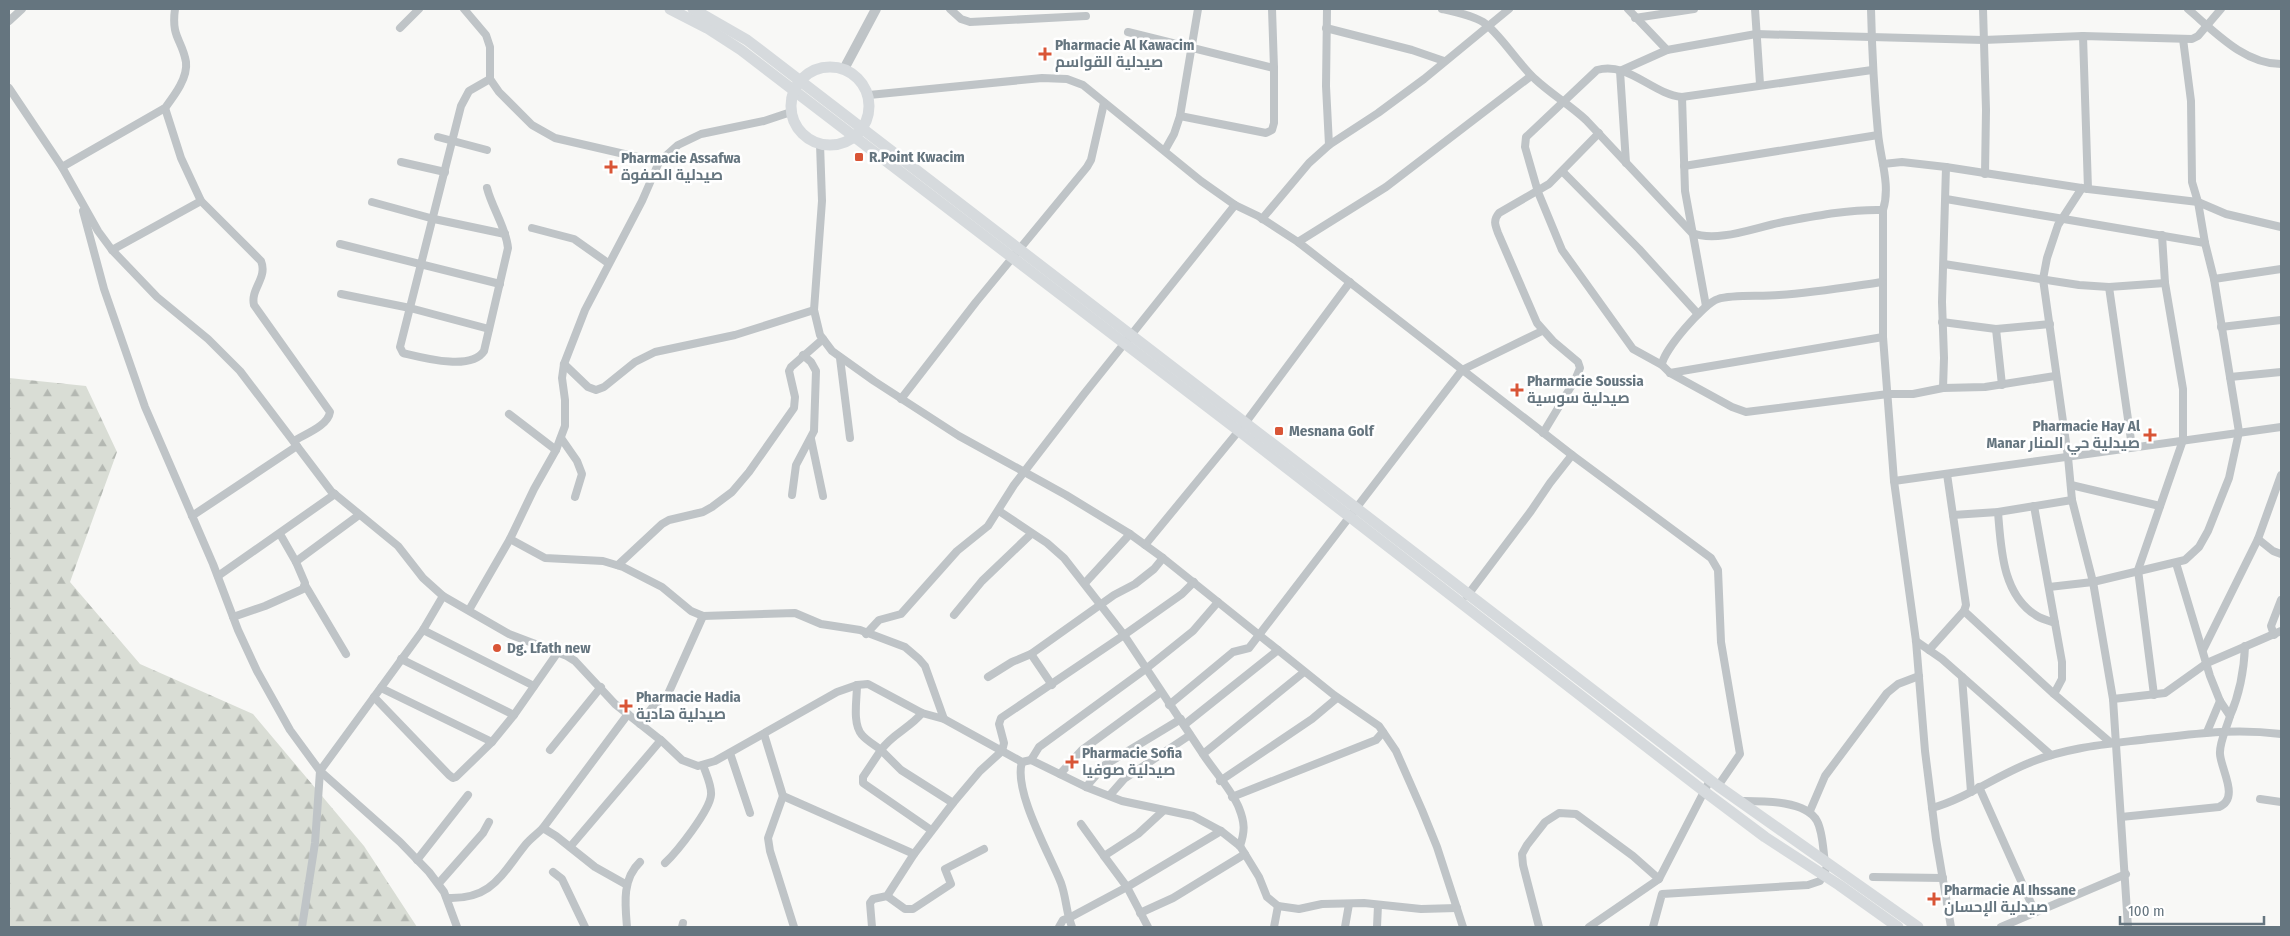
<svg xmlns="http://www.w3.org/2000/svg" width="2290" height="936" font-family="'Fira Sans Condensed',Cairo,sans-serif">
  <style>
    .forest { fill: url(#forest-firs) }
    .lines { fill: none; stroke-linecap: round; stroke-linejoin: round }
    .minor { stroke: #bfc4c7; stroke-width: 8 }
    .tertiary { stroke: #bfc4c7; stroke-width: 10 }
    .secondary { stroke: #d6dadd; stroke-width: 11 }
    .poi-dot { fill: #d95536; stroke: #fff; stroke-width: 2 }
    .labels { text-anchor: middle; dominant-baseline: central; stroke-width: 5; stroke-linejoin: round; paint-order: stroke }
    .poi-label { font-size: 15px; font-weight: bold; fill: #65757f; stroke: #fff; text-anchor: start }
  </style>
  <defs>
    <pattern id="forest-firs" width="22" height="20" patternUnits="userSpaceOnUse" patternTransform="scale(1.25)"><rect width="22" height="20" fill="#d9ddd5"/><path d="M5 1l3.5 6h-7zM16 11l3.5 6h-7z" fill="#b4b8b2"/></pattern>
  </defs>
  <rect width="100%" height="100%" fill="#f8f8f6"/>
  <path class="forest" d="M9,378L86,386L117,452L70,582L140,664L253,714L364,846L417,927H9Z"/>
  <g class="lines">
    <g class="minor">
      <path d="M464,9L486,35L490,47V79L499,92L532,125L555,138L659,162"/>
      <path d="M950,9L961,19L970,22L1086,16"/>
      <path d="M1327,9L1326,86L1329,145"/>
      <path d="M1442,9C1456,12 1471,15 1483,22C1498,31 1519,65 1535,79C1551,94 1570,105 1586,120L1692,233C1718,243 1756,227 1783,222C1815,216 1850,209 1883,210"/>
      <path d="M1628,9L1667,50L1756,34L1983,40L2083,36L2192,39L2198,36L2221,9"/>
      <path d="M1755,9L1760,84"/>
      <path d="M1871,9C1872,51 1874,91 1878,133C1880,158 1891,185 1883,210V337L1894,481L1916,641L1925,751L1936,839L1951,927"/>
      <path d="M1983,9L1986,110L1985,174"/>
      <path d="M2188,9C2214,31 2244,64 2281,64"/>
      <path d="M1635,18L1694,9"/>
      <path d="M9,21L22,9"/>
      <path d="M400,28L419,9"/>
      <path d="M1326,28L1412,50L1444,61"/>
      <path d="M1128,32L1274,68L1272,9"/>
      <path d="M2083,36L2088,189"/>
      <path d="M9,88L62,167L98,231L112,250L157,297L208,339L240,371L331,491L398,546L423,578L443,596L509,634L567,656L575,661L615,704L663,742L682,760L698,766L715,761L837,692L857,685L868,684L922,713L944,719L1022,762L1031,760L1086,787L1122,801L1193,816L1221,831L1240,846L1259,877L1267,897L1278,906L1299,909L1322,904L1364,903L1421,909L1457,908"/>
      <path d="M869,95L1042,78L1067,79L1083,85L1201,181L1235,205L1258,216L1298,242L1572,455L1711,558L1718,570L1721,642L1740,754L1718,786"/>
      <path d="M1682,97L1685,191L1706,306"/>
      <path d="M165,108L181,158L201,201L261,261C268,278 250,289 254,305L330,412C328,426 305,434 294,441"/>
      <path d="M1180,116L1198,9"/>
      <path d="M438,137L487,150"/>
      <path d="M820,144L822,201L814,310L820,335L832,351L874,381L959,436L1066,495L1130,534L1163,558L1334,695L1379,726L1396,751L1422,810L1437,847L1463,927"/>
      <path d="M1165,150L1174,134L1180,116L1266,133L1272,130L1274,123V68"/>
      <path d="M401,162L445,172"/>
      <path d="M1626,163L1620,71L1667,50"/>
      <path d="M1883,164L1902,162L1946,167L2088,189L2198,202L2226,214L2281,227"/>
      <path d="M1684,166L1878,135"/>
      <path d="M62,167L165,108C174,96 188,78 186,62C182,39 171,38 175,9"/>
      <path d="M1563,172L1639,249L1698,314"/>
      <path d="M487,188C492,208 506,227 508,248L484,351C471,371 424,358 403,353L400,347L461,106L469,91L490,79"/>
      <path d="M2082,188L2058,225L2047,258L2043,279L2068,457L2072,500L2093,582L2113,699L2128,927"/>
      <path d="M1946,199L2205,243"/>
      <path d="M372,202L434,219L505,234"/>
      <path d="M83,211L104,289L145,407L213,564L238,630L257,671L290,730L320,771L315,843L302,927"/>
      <path d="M1262,219L1309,163L1329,145L1378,113L1424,79L1509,9"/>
      <path d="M532,228L574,239L608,263"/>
      <path d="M1298,242L1386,187L1531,76"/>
      <path d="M340,244L500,284"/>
      <path d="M112,250L201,201"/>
      <path d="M1944,264L2079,285L2109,287L2165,283"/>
      <path d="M2214,279L2281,269"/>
      <path d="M1882,282C1848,287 1813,293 1779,295C1761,297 1734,294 1718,299C1704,303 1662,352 1662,365L1670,373L1732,407L1746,412L1888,394H1913L1943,388L1985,387L2055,376"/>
      <path d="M2109,287L2132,447"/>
      <path d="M341,294L410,308L489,329"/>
      <path d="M1942,322L1996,329L2050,324"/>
      <path d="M2221,327L2281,320"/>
      <path d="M1996,329L2002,385"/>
      <path d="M840,358L850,438"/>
      <path d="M564,364L588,387L596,390L604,387L635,362L655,352L735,335L814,310"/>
      <path d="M1662,365L1633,349L1562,250L1538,192L1525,147L1526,137L1597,70C1628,61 1652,94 1682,97L1872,70"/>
      <path d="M1670,373L1883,337"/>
      <path d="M2230,377L2281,372"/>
      <path d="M1943,388L1944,358L1942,302L1946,167"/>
      <path d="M901,399L976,302L1087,167L1091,160L1104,103"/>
      <path d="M509,414L556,450"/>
      <path d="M1543,433L1575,380L1580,368L1578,362L1553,341L1537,323L1498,233C1495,225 1493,220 1499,213L1549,184L1599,133"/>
      <path d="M561,438L577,461L582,474L575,497"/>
      <path d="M811,439L823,496"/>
      <path d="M1894,481L2281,427"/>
      <path d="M2071,485L2160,506"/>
      <path d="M792,495L796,465L814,431L816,371L811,362L803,355"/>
      <path d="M2034,506L2062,662V679L2054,694"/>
      <path d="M999,511L1047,543L1064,558L1124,635L1182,594L1194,582"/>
      <path d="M1998,512C2001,548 2002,595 2037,616C2042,619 2049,621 2055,623"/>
      <path d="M1953,515L1998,512L2072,500"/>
      <path d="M192,516L297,446"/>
      <path d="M280,534L296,562"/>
      <path d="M510,539L545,558L603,561L623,567L662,587L691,611L703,616L795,613L821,624L860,630L905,647L919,659L925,666L944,719"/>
      <path d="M2258,539L2273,551L2281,554"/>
      <path d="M1145,545L1246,422L1350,282"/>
      <path d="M618,565L662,524L669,520L703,512L712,507L732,492L749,472L794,408L795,397L789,371L791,367L823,339"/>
      <path d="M218,576L335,494"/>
      <path d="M1085,583L1130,534"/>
      <path d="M305,585L346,654"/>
      <path d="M2049,587L2093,582L2185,560L2199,547L2208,531L2229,478L2239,432L2214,279L2205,243L2198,202L2192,182L2191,101L2183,39"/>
      <path d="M443,596L423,630L320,771L400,842L429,872L444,892L457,927"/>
      <path d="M1467,596L1531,511L1550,483L1572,455"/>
      <path d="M469,610L510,539L534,489L556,450L565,426V400L562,378L564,364L585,310L642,201L659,162L678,145L701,134L764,121L791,112"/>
      <path d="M1964,611L2054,694L2111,743"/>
      <path d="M954,615L982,581L1031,534"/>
      <path d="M233,617L265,606L303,589L305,583L296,562L298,560L359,515"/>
      <path d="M423,630L534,686"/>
      <path d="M866,634L879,620L901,614L957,551L988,526L1014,485L1084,394L1235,205"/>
      <path d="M2274,635L2271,626L2281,600"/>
      <path d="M1916,641L1942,659L2051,755"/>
      <path d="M1929,650L1964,611L1966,605L1947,474"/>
      <path d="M2203,650L2258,539L2281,475"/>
      <path d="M1031,654L1052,685"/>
      <path d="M401,659L514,715"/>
      <path d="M988,677L1012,662L1031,654L1114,595L1135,584L1154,569L1163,558"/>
      <path d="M1962,677L1971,792"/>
      <path d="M857,685C857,699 852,724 862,735C867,741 875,745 881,750L863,777V783L931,830"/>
      <path d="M381,688L492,742"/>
      <path d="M2154,695L2138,570L2183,440V389L2165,283L2162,235"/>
      <path d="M374,697L449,775L453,778L456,777L492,742L514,715L558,652"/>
      <path d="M2113,699L2165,693L2207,663L2281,631"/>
      <path d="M1169,705L1233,652L1249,648L1462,370L1542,331"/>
      <path d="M2230,716C2240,693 2244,672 2245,646"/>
      <path d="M640,724L654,705L668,694L703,616"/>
      <path d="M1184,725L1278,650"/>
      <path d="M2207,732L2220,701"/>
      <path d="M764,734L783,796L914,854L953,803L901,770L881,750C892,734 910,728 922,713"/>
      <path d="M550,750L601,687"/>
      <path d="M730,753L750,813"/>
      <path d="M1203,754L1304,672"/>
      <path d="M1031,760L1039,747L1147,668L1193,631L1218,602"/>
      <path d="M1022,762C1013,791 1050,855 1061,883C1065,894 1066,906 1069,918L1063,920L1059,927"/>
      <path d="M1060,774L1082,750L1161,692"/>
      <path d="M1220,781L1312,719L1337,698"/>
      <path d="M1086,787L1105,765L1181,719"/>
      <path d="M1979,787L2035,912"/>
      <path d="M1110,795L1124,779L1190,735"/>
      <path d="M783,796L768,838L770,851L794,927"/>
      <path d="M1232,797L1376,740L1383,732"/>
      <path d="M2260,799L2281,802"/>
      <path d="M1741,801C1762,801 1806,800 1817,821C1823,832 1823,850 1825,863"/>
      <path d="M953,803L980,771L1002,751L1004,743L999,724L1001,718L1124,635C1151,676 1178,717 1205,757C1215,772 1233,792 1239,808C1245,823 1245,831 1240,846"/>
      <path d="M1932,808C1967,798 1996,776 2029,763C2067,747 2109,744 2148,739C2198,734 2231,728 2281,734"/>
      <path d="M1810,811L1825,776L1887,693L1898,684L1919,676"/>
      <path d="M2121,817L2219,807C2240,798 2221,770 2220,754C2219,743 2227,727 2230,716L2220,701L2210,676L2176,563"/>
      <path d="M1081,824L1104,856"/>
      <path d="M543,828L628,714"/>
      <path d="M570,847L661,740"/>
      <path d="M417,860L468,795"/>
      <path d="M665,863C677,852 710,810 711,795C712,786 706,774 703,765"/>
      <path d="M553,872L562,879L585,927"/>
      <path d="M1873,877L1943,878"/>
      <path d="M439,883L483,833L489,822"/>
      <path d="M887,896L905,909H913L951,884L945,869L984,849"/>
      <path d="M447,898C492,900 501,875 526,844C531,838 537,834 543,828L556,836L595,867L627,885"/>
      <path d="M1140,913L1173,898L1245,854"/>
      <path d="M627,927C625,904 622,879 640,862"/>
      <path d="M682,927L683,923"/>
      <path d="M872,927L870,903L873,899L887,896L914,854"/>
      <path d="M1072,927L1069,918L1127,887L1221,831"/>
      <path d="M1148,927L1127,887L1104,856L1138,834L1163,811"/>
      <path d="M1274,927L1278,906"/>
      <path d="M1345,927L1349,904"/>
      <path d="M1377,927L1378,905"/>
      <path d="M1539,927L1523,865L1522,854L1527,845L1545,822L1559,813L1576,814L1633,856L1659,879"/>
      <path d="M1589,927L1659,879L1710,780"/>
      <path d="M1653,927L1662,894L1808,885L1820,881L1828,865"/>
      <path d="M2001,927L2126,874"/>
    </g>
    <path class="tertiary" d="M844,69L876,9"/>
    <g class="secondary">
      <path d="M670,9L707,28L741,50L1239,431L1705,792L1765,837L1839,885L1898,927"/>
      <path d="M693,9L747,40L1718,786L1918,927"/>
      <circle cx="830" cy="106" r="39"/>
    </g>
  </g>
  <g class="poi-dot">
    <path d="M1042.5 46.5h5v5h5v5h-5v5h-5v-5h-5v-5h5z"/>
    <rect x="854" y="152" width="10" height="10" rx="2.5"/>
    <path d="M608.5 159.5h5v5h5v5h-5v5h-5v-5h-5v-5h5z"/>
    <path d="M1514.5 382.5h5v5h5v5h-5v5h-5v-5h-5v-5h5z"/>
    <rect x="1274" y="426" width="10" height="10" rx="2.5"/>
    <path d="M2147.5 427.5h5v5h5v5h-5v5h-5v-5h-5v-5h5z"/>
    <circle cx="497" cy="648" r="5"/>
    <path d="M623.5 698.5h5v5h5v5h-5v5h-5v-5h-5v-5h5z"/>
    <path d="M1069.5 754.5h5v5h5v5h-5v5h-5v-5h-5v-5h5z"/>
    <path d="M1931.5 891.5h5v5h5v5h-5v5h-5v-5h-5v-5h5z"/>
  </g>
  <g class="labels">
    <g class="poi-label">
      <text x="1055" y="45">Pharmacie Al Kawacim<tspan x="1055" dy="17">صيدلية القواسم</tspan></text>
      <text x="869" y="157">R.Point Kwacim</text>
      <text x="621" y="158">Pharmacie Assafwa<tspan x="621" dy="17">صيدلية الصفوة</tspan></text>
      <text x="1527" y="381">Pharmacie Soussia<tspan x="1527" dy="17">صيدلية سوسية</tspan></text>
      <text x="2140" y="426" text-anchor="end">Pharmacie Hay Al<tspan x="2140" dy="17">Manar صيدلية حي المنار</tspan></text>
      <text x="1289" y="431">Mesnana Golf</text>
      <text x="507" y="648">Dg. Lfath new</text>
      <text x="636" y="697">Pharmacie Hadia<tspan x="636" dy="17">صيدلية هادية</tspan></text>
      <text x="1082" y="753">Pharmacie Sofia<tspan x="1082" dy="17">صيدلية صوفيا</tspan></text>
      <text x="1944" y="890">Pharmacie Al Ihssane<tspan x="1944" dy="17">صيدلية الإحسان</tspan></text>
    </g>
  </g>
  <rect width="2290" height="936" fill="none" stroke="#65757f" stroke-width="20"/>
  <path d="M2120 916v8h144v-8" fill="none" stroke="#65757f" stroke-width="2.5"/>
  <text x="2128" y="916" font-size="15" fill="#65757f" stroke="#ffffff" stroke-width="4" paint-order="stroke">100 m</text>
</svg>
